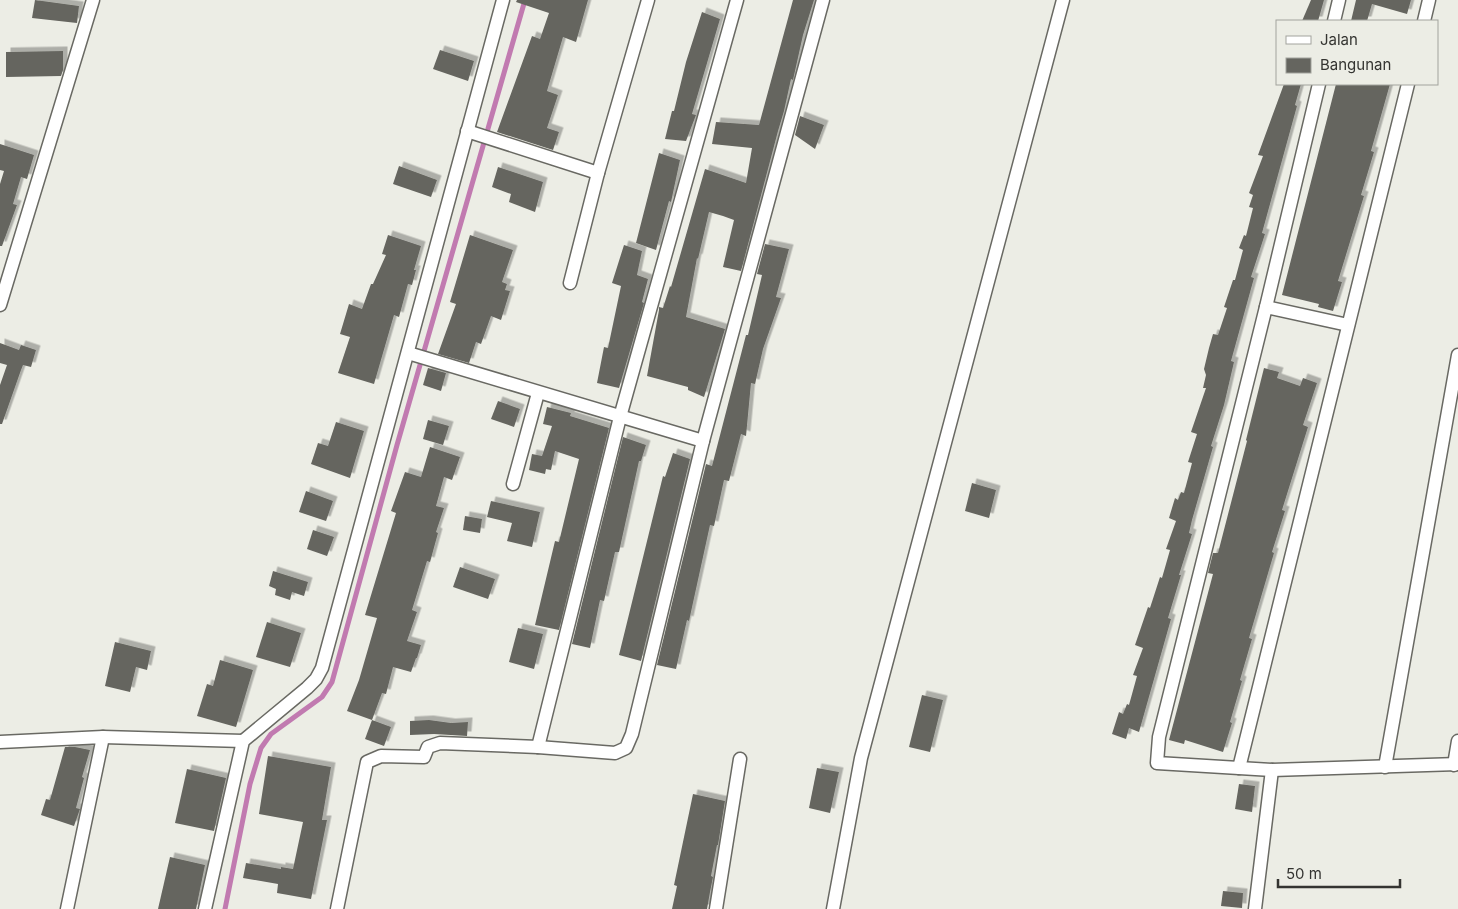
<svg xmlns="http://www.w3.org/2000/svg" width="1458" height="909" font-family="Inter,sans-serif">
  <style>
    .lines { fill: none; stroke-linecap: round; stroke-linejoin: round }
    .stream { stroke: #c17ab0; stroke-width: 5 }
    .building { fill: #65655f; filter: url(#shadow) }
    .street-casing { stroke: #696963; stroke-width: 15 }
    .street { stroke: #fff; stroke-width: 12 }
  </style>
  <defs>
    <filter id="shadow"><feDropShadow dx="4.5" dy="-4.5" stdDeviation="0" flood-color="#0004"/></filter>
  </defs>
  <rect width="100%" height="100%" fill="#ecede5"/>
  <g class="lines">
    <path class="stream" d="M225,909L250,784L261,748L271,734L322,697L332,682L397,445L525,0"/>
  </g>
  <g class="building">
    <path d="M35,0L79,6L77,23L32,18Z"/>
    <path d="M517,0H588L576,42L563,37L547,91L558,95L547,128L559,132L553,150L497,132L532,36L540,39L549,13L516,2Z"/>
    <path d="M793,0H814L803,35L793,80L791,79L784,111L778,131L741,271L723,267L734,220L723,216L709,212L698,259L697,258L686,317L725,329L704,397L688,390V387L647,376L659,310V307L663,308L670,286L671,287L705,169L746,183L752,148L712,144L716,122L759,125Z"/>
    <path d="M1311,0H1324L1318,21H1302Z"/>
    <path d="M1356,0H1411L1407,14L1372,4L1367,21H1351Z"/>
    <path d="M702,12L720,19L692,114L696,115L686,141L665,139L672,111H674L686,62Z"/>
    <path d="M440,50L474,61L468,81L433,69Z"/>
    <path d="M63,51V70L61,76L6,77V52Z"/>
    <path d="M1284,84H1301L1295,105L1297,106L1262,233L1265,234L1251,277L1254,278L1231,361L1234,362L1224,405L1211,446L1213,447L1192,520L1189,533L1192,534L1179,575H1181L1168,618L1171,619L1139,732L1129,728L1126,739L1112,734L1119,712L1123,714L1127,704L1129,705L1137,676L1133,675L1143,648L1135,645L1148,607L1150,608L1160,577L1162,578L1170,550L1166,549L1176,521L1169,518L1175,498L1178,500L1181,492L1184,493L1192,463L1188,462L1197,434L1191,432L1206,388H1203L1206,375L1204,369L1209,348L1213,334L1218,335L1227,308L1224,307L1233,280H1235L1243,250L1239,248L1244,235L1246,236L1253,208L1249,207L1253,195L1249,193L1263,156L1258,155Z"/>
    <path d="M1336,84H1390L1371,151L1374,152L1361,195L1364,196L1338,281L1342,282L1333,311L1318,307L1319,304L1282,295Z"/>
    <path d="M800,116L824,125L815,149L795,135Z"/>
    <path d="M0,144L34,155L27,179L21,177L13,204L17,205L2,246H0V184L4,171L0,170Z"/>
    <path d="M659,153L680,160L671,202L669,201L656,250L636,243Z"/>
    <path d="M399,166L437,180L431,197L393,184Z"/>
    <path d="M498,167L543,182L535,212L509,202L511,194L492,187Z"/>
    <path d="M388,235L421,246L414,270H416L412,285L408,284L399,317L394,315L374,384L338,373L350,337L340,334L349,304L362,309L371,284H373L386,255L382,254Z"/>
    <path d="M470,235L513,250L502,282L507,284L505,290L510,291L501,320L491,316L481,344L476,342L469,363L438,354L456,304L450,302Z"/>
    <path d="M765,244L789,249L776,297L781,298L763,349L755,384L751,383L746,436L741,434L729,481L724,480L714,526L710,525L689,621L687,620L676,669L657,665L706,464L712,466L746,335H748L762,275L757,274Z"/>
    <path d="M624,245L642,251L637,275L648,279L642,302L644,303L619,388L597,383L604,347L608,348L621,286L612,283Z"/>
    <path d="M0,343L19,350L21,345L36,350L31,367L23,365L21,370L2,424H0V385L7,365L0,363Z"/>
    <path d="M428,368L446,373L441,391L423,385Z"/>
    <path d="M1264,368L1279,372L1277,378L1300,386L1303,378L1317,383L1303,425L1308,427L1282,510L1285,511L1272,552L1274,553L1249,638L1252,639L1240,680L1242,681L1230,722L1232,723L1223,752L1185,740L1184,744L1169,740L1213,574L1208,573L1213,553H1218L1247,441L1246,440Z"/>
    <path d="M498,401L520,409L514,427L491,419Z"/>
    <path d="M547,407L571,413L570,416L609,428L559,630L535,625L555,541L559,542L579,459L555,451L551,470L546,469L545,474L529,470L532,454L542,456L552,426L543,424Z"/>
    <path d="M428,420L449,426L443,445L423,439Z"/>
    <path d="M336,422L364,431L350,478L311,464L318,443L328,446Z"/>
    <path d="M623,437L646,445L641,461H639L619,552H615L604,601L600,600L590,648L572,644Z"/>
    <path d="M430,447L460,457L452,480L444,477L436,506L444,508L436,532L438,533L430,562L427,561L412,610L417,612L407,641L421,645L417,658H416L411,672L393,667L386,694L382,693L372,720L347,711L359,680L377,618L365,615L396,513L391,511L405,472L421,477Z"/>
    <path d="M673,453L690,459L641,661L619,655L663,476L665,477Z"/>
    <path d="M972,483L996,490L989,518L965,511Z"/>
    <path d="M306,491L333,501L326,521L299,512Z"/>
    <path d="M491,501L540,512L532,547L507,541L512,523L487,517Z"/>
    <path d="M465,516L482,519L480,533L463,530Z"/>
    <path d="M313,530L334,537L327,556L307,549Z"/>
    <path d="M460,567L495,579L488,599L453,587Z"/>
    <path d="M273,571L308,582L304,596L292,592L290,600L275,595L276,589L269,586Z"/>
    <path d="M267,622L301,633L290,667L256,657Z"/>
    <path d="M518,628L543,634L534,669L509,662Z"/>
    <path d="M115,642L151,651L147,670L136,667L130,692L105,686Z"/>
    <path d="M220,660L253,670L236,727L197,716L207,684L213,686Z"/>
    <path d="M922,695L943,700L930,752L909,747Z"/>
    <path d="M372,720L391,727L384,746L365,739Z"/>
    <path d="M429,720L451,723L468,722L467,736L434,734L410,735V721Z"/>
    <path d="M65,747H75L90,750L82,777L84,778L76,808L80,809L74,826L41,815L46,799L50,800Z"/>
    <path d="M268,756L331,767L322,820H327L311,899L277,893L278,884L243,878L246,863L281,869V867L293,869L303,822L259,814Z"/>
    <path d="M817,768L839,772L830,813L809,808Z"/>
    <path d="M187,769L226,778L214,831L175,823Z"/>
    <path d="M1239,784L1255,786L1252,812L1235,809Z"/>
    <path d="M693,794L725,801L718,845H717L711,876L713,877L710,892L707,909H672L677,886L674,885Z"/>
    <path d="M170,857L205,865L196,909H158Z"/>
    <path d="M1223,891L1243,893L1242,908L1221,906Z"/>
  </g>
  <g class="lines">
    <g class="street-casing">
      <g id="street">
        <path d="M1334,21L1339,0"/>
        <path d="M1424,21L1429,0"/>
        <path d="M1319,84L1266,307L1159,737L1157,763L1272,770L1458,764"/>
        <path d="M467,131L598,173"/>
        <path d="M570,283L598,173L648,0"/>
        <path d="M0,305L93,0"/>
        <path d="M1266,307L1348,325"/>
        <path d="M408,353L703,441"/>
        <path d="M513,484L538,393"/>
        <path d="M103,737L243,741"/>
        <path d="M0,742L103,737L67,909"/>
        <path d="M538,747L620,417L737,0"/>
        <path d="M1454,765L1458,741"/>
        <path d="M1385,767L1458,355"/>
        <path d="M1239,768L1408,84"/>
        <path d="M205,909L243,741L307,688L316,679L322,668L503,0"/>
        <path d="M337,909L367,762L381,756L424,757L428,747L440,743L538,747L615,753L626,748L632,734L703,441L823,0"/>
        <path d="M716,909L740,759"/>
        <path d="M833,909L861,758L1063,0"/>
        <path d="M1255,909L1272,770"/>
      </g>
    </g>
    <use href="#street" class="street"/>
  </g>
  <rect x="1276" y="20" width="162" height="65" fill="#ecede5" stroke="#a2a39d"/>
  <rect x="1286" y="36" width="25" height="8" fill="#ffffff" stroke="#a2a39d"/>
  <text x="1320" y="45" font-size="15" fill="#343431">Jalan</text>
  <rect x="1286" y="58" width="25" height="15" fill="#65655f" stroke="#a2a39d"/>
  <text x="1320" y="70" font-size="15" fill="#343431">Bangunan</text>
  <path d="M1278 879v8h122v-8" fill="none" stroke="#343431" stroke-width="2.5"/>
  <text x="1286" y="879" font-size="15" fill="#343431" stroke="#ecede5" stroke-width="4" paint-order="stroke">50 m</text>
</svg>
